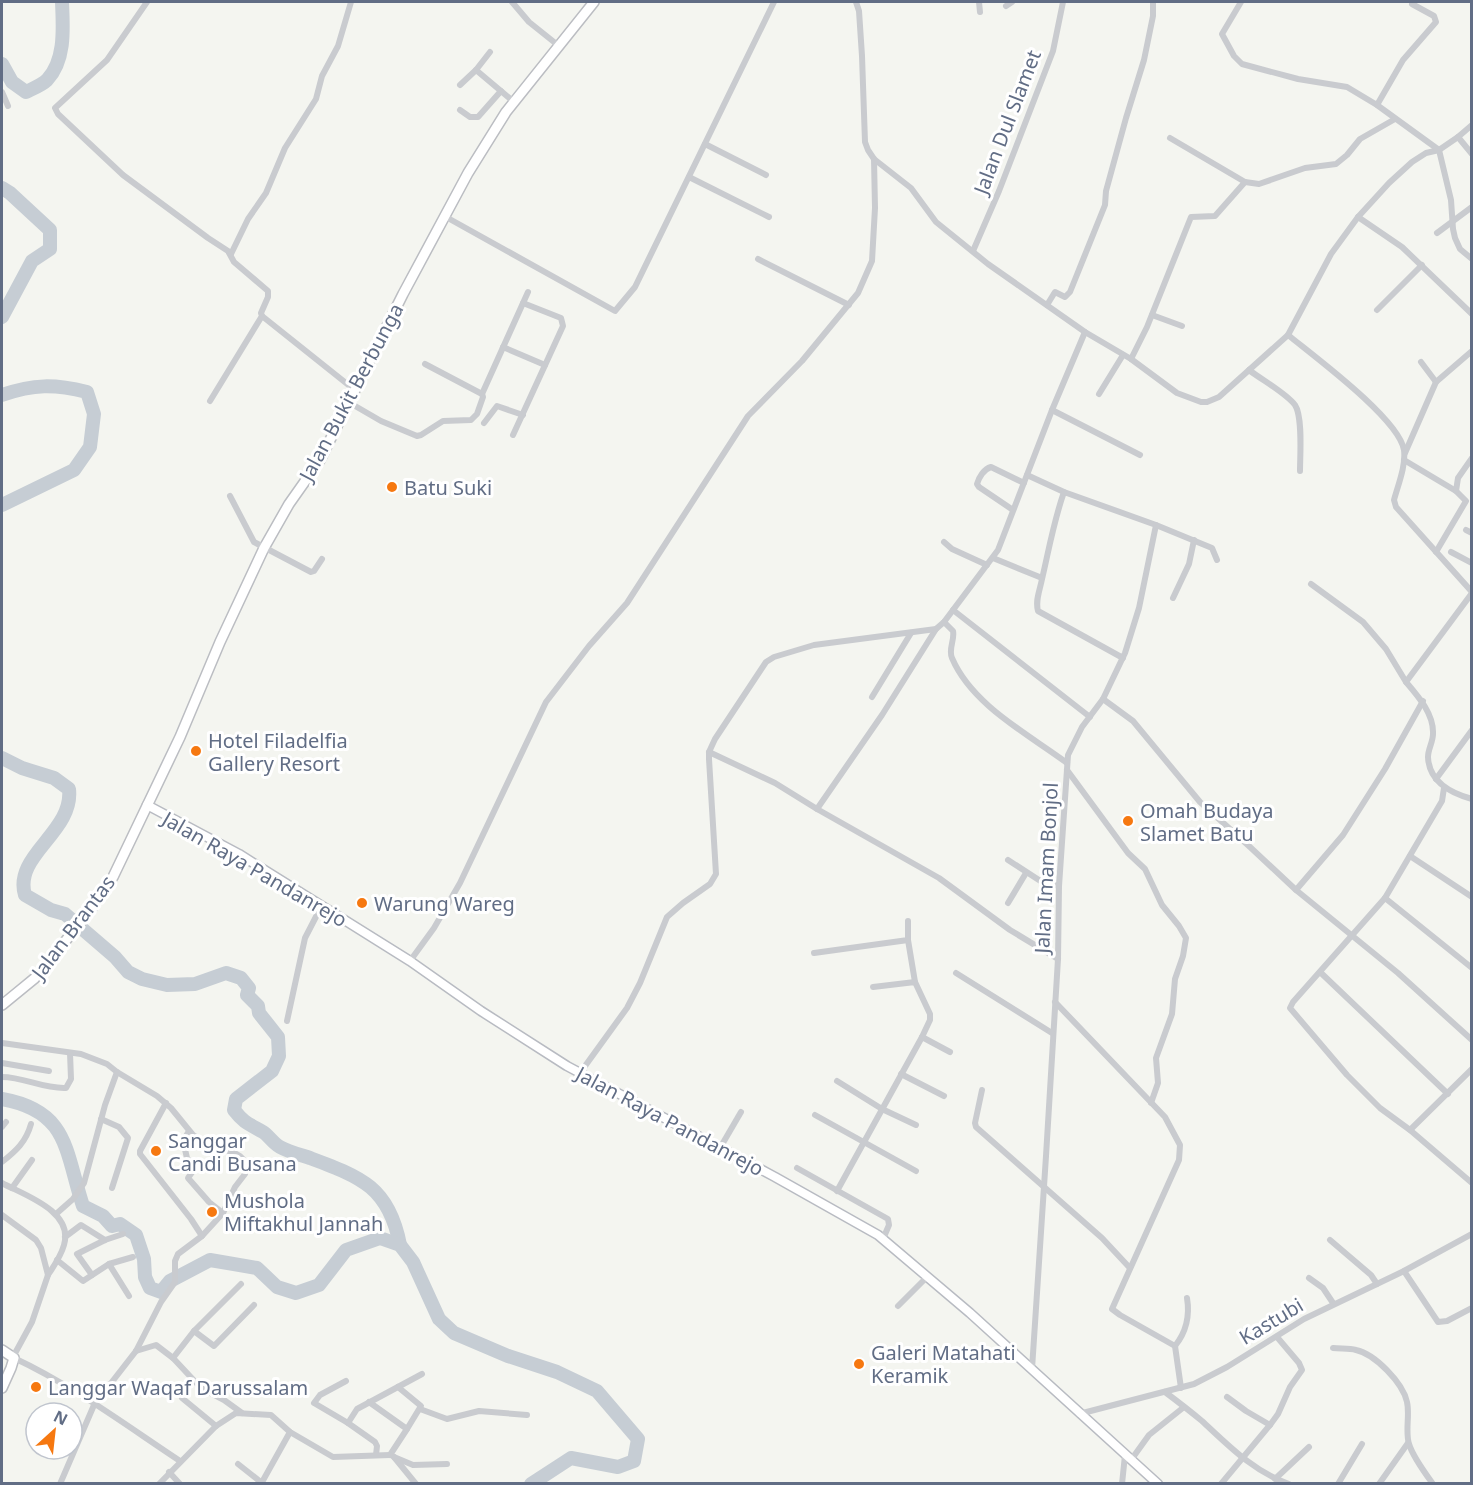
<svg xmlns="http://www.w3.org/2000/svg" width="1473" height="1485" font-family="'Noto Sans',sans-serif">
  <style>
    .lines { fill: none; stroke-linecap: round; stroke-linejoin: round }
    .river { stroke: #c6cdd4; stroke-width: 14 }
    .secondary-casing { stroke: #b8bbc2; stroke-width: 11 }
    .primary-casing { stroke: #bbbdc2; stroke-width: 12 }
    .street { stroke: #c9cbcf; stroke-width: 6 }
    .secondary { stroke: #fff; stroke-width: 8 }
    .primary { stroke: #fff; stroke-width: 9 }
    .poi-dot { fill: #f67810; stroke: #fff; stroke-width: 2 }
    .labels { text-anchor: middle; dominant-baseline: central; stroke-width: 6; stroke-linejoin: round; paint-order: stroke }
    .street-label { font-size: 20px; fill: #616d85; stroke: #fff }
    .poi-label { font-size: 20px; fill: #616d85; stroke: #fff; text-anchor: start }
  </style>
  <rect width="100%" height="100%" fill="#f4f5f0"/>
  <g class="lines">
    <g class="river">
      <path d="M2,64L12,82L26,92C32,89 42,85 47,80C66,60 63,27 62,2"/>
      <path d="M2,188L10,193L50,230V249L32,261L2,317"/>
      <path d="M2,395C34,384 54,384 87,392L94,414L90,447L74,470L2,505"/>
      <path d="M2,758L22,768L54,778L69,789C74,832 13,855 25,895L51,910L65,914L115,957L128,972L142,979L167,985L195,984L226,973L241,978L249,988L247,995L258,1006L259,1013L278,1037L279,1056L272,1071L236,1099L234,1110C244,1123 249,1124 263,1132C269,1136 273,1143 280,1147C289,1152 301,1155 310,1158C361,1177 389,1187 400,1245"/>
      <path d="M2,1099C69,1111 65,1151 83,1206L103,1216L112,1226L120,1224L136,1235L144,1259L145,1277L150,1288L161,1292L170,1281L210,1260L257,1268L277,1287L296,1293L319,1285L346,1250L380,1238L400,1245L413,1262L439,1319L454,1333L508,1356L557,1372L597,1391L638,1439L634,1461L618,1467L571,1458L531,1484"/>
    </g>
    <g class="secondary-casing">
      <path id="secondary" d="M147,805L239,854L410,961L481,1011L567,1066L775,1177L878,1235L970,1313L1158,1484"/>
    </g>
    <g class="primary-casing">
      <g id="primary">
        <path d="M2,1005L35,978L90,911L113,877L180,737L220,642L264,548L289,504L320,460L403,294L468,173L506,112L594,2"/>
        <path d="M2,1350L14,1358L11,1368L2,1388"/>
      </g>
    </g>
    <g class="street">
      <path d="M147,2L107,60L55,108L58,114L123,175L208,238L228,251L234,262L268,291V297L261,313L262,316L210,401"/>
      <path d="M512,2L529,22L559,46"/>
      <path d="M856,2L859,11L862,56L865,142L868,150L874,159L911,188L936,222L988,264L1085,332L1131,359L1177,393L1201,402H1207L1219,397L1288,335L1331,254L1358,217L1389,183L1412,162L1426,153L1439,150L1458,137L1472,125"/>
      <path d="M979,2L980,12"/>
      <path d="M1241,2L1222,34L1234,56L1242,64L1298,79L1347,87L1377,105L1439,150L1451,200L1453,229L1455,238L1460,249L1472,259"/>
      <path d="M1006,6L1012,2"/>
      <path d="M476,70L514,102"/>
      <path d="M460,85L476,70L490,52"/>
      <path d="M2,92L8,106"/>
      <path d="M1377,105L1403,60L1436,22L1434,16L1412,4"/>
      <path d="M460,110L470,117H478L501,91"/>
      <path d="M1458,137L1472,154"/>
      <path d="M1170,138L1245,182"/>
      <path d="M705,144L766,175"/>
      <path d="M689,177L769,217"/>
      <path d="M446,217L615,311L635,287L774,2"/>
      <path d="M1358,217L1402,247L1472,314"/>
      <path d="M1437,233L1472,207"/>
      <path d="M973,251L999,191L1053,51L1063,2"/>
      <path d="M231,254L248,219L266,193L285,148L316,99L322,76L338,46L351,2"/>
      <path d="M758,259L849,305"/>
      <path d="M1047,305L1055,292L1065,297L1070,292L1105,205L1106,191L1126,118L1144,60L1153,16V2"/>
      <path d="M1377,310L1422,265"/>
      <path d="M1152,315L1182,326"/>
      <path d="M262,316L356,391"/>
      <path d="M1288,335C1315,357 1399,419 1404,450C1406,466 1398,485 1394,500L1396,507L1472,592"/>
      <path d="M503,347L545,365"/>
      <path d="M1131,359L1147,327L1191,217L1215,216L1245,182L1259,184L1305,168L1336,164L1347,155L1360,139L1395,119"/>
      <path d="M1421,362L1436,382"/>
      <path d="M1249,370C1262,380 1286,393 1295,405C1303,417 1300,456 1300,471"/>
      <path d="M482,394L528,292"/>
      <path d="M1099,394L1123,355"/>
      <path d="M350,403L381,421L417,436L421,435L443,421L471,420L477,414L483,397L482,394L425,364"/>
      <path d="M1052,410L1140,455"/>
      <path d="M484,423L497,406L523,415"/>
      <path d="M513,435L563,326L561,318L523,303"/>
      <path d="M1405,453L1436,382L1472,351"/>
      <path d="M1404,460L1456,491L1466,501L1436,552"/>
      <path d="M1027,475L1064,492L1156,525L1139,608L1125,653L1103,699L1082,727L1068,755L1059,886L1058,959L1046,1156L1032,1369"/>
      <path d="M1456,491L1458,478L1472,458"/>
      <path d="M1064,492C1054,520 1049,549 1042,579C1040,590 1035,600 1038,611L1123,658"/>
      <path d="M230,496L254,542L311,572L314,571L322,559"/>
      <path d="M1013,510L979,487L977,484C979,477 984,469 991,467L1024,483"/>
      <path d="M1156,525L1212,548L1217,560"/>
      <path d="M1466,530L1472,533"/>
      <path d="M944,542L952,549L987,565"/>
      <path d="M1451,552L1472,563"/>
      <path d="M993,558L1042,578"/>
      <path d="M1311,584L1363,622L1386,649L1406,682"/>
      <path d="M1472,593L1406,682C1418,696 1434,714 1433,734C1433,742 1428,749 1428,757C1429,782 1450,793 1472,799"/>
      <path d="M1173,598L1189,564L1194,540"/>
      <path d="M953,610L1090,717"/>
      <path d="M944,622L953,631C955,640 948,649 952,658C972,705 1028,734 1067,763"/>
      <path d="M936,629L882,715L817,809L939,878L1010,930L1058,959"/>
      <path d="M872,697L911,633"/>
      <path d="M1103,699L1133,721L1200,802L1250,847L1296,890L1398,973L1472,1040"/>
      <path d="M709,752L775,783L817,809"/>
      <path d="M1067,770L1128,853L1145,869L1162,905L1179,926L1186,938L1183,956L1175,979L1172,1014L1156,1058L1158,1083L1151,1103"/>
      <path d="M1436,779L1472,730"/>
      <path d="M1444,788L1442,801L1385,898L1293,1002L1290,1008L1347,1075L1380,1108L1410,1130L1472,1183"/>
      <path d="M1410,856L1472,897"/>
      <path d="M1008,860L1042,882L1059,886"/>
      <path d="M1296,890L1343,835L1385,769L1423,701"/>
      <path d="M1385,898L1472,968"/>
      <path d="M1008,903L1026,873"/>
      <path d="M908,940L915,982"/>
      <path d="M814,953L908,940V921"/>
      <path d="M410,961L434,928L460,883L546,702L589,646L627,603L748,416L802,361L858,293L872,261L875,208L874,159"/>
      <path d="M1320,972L1448,1094"/>
      <path d="M956,973L1052,1033"/>
      <path d="M1055,1002L1165,1117L1180,1145L1179,1160L1112,1309L1120,1315L1175,1346L1181,1388"/>
      <path d="M287,1021L305,938L321,907"/>
      <path d="M922,1037L950,1052"/>
      <path d="M2,1043L81,1054L107,1064L117,1072L157,1096L171,1108L193,1135L216,1148L233,1152L240,1156L245,1161L247,1166L245,1174L235,1187L223,1213L202,1236L178,1254L175,1261V1282L161,1302L136,1351L94,1405L60,1484"/>
      <path d="M2,1063L49,1071"/>
      <path d="M580,1073L627,1008L640,983L667,917L683,903L710,884L716,874L709,759V752L715,739L766,662L774,657L814,645L936,629L944,622L998,550L1052,410L1085,332"/>
      <path d="M901,1074L944,1096"/>
      <path d="M2,1077C24,1077 43,1089 66,1088L71,1079L70,1053"/>
      <path d="M837,1081L882,1109L916,1125"/>
      <path d="M982,1090L975,1123L976,1127L1102,1238L1129,1267"/>
      <path d="M166,1103L140,1151V1154L191,1219L202,1236"/>
      <path d="M815,1115L916,1171"/>
      <path d="M101,1119L119,1127L128,1138L112,1188"/>
      <path d="M2,1127L6,1122"/>
      <path d="M1410,1130L1472,1069"/>
      <path d="M189,1131L183,1141L187,1158L195,1168L188,1178L209,1202L223,1213"/>
      <path d="M720,1148L741,1112"/>
      <path d="M2,1162C16,1151 26,1142 31,1124"/>
      <path d="M797,1168L888,1219L889,1225L883,1239"/>
      <path d="M2,1183C24,1195 74,1211 64,1245C61,1256 54,1266 48,1275"/>
      <path d="M12,1188L32,1160"/>
      <path d="M837,1191L922,1037L930,1020V1014L915,982L873,987"/>
      <path d="M56,1214L73,1199L84,1183L105,1105L117,1072"/>
      <path d="M2,1215L36,1240L41,1248L48,1275L32,1322L13,1357"/>
      <path d="M65,1237L81,1225L105,1240"/>
      <path d="M1330,1240L1371,1275L1377,1284"/>
      <path d="M57,1260L83,1281L109,1264L133,1257"/>
      <path d="M109,1264L129,1296"/>
      <path d="M1404,1271L1438,1322L1447,1321L1472,1308"/>
      <path d="M92,1275L77,1254L105,1240L123,1234"/>
      <path d="M1309,1278L1323,1288L1333,1303"/>
      <path d="M241,1284L194,1331L173,1358L201,1388L224,1400L242,1413"/>
      <path d="M898,1306L927,1277"/>
      <path d="M194,1331L214,1346L254,1305"/>
      <path d="M1175,1346C1187,1331 1190,1316 1187,1298"/>
      <path d="M1333,1348C1340,1349 1349,1348 1356,1350C1375,1354 1403,1383 1407,1402C1410,1415 1405,1431 1409,1444C1413,1457 1425,1473 1433,1484"/>
      <path d="M136,1351L156,1345L173,1358"/>
      <path d="M14,1358C72,1385 127,1426 180,1461"/>
      <path d="M346,1381L320,1395L314,1403L348,1423"/>
      <path d="M398,1387L421,1406L407,1429"/>
      <path d="M1165,1392C1177,1401 1190,1411 1202,1421C1229,1446 1254,1472 1289,1484"/>
      <path d="M182,1398L216,1426"/>
      <path d="M369,1402L407,1429L390,1455"/>
      <path d="M420,1409L447,1419L479,1411L527,1415"/>
      <path d="M1079,1414L1194,1384L1227,1367L1304,1319L1404,1271L1472,1234"/>
      <path d="M1270,1425L1278,1414L1290,1387L1302,1370L1299,1363L1277,1337"/>
      <path d="M376,1455L377,1446L375,1442L348,1423L357,1409L422,1374"/>
      <path d="M394,1457L413,1465L447,1464"/>
      <path d="M394,1457L416,1484"/>
      <path d="M1131,1460L1149,1435L1184,1407"/>
      <path d="M238,1464L262,1483"/>
      <path d="M169,1472L180,1484"/>
      <path d="M1275,1479L1309,1447"/>
      <path d="M159,1484L216,1426L236,1413L271,1415L290,1432L333,1457L390,1455"/>
      <path d="M261,1484L290,1432"/>
      <path d="M1122,1484L1125,1455"/>
      <path d="M1221,1484L1270,1425L1246,1411L1227,1397"/>
      <path d="M1338,1484L1362,1444"/>
      <path d="M1379,1484L1408,1443"/>
    </g>
    <use href="#secondary" class="secondary"/>
    <use href="#primary" class="primary"/>
  </g>
  <g class="poi-dot">
    <circle cx="392" cy="487" r="6"/>
    <circle cx="196" cy="751" r="6"/>
    <circle cx="1128" cy="821" r="6"/>
    <circle cx="362" cy="903" r="6"/>
    <circle cx="156" cy="1151" r="6"/>
    <circle cx="212" cy="1212" r="6"/>
    <circle cx="859" cy="1364" r="6"/>
    <circle cx="36" cy="1387" r="6"/>
  </g>
  <g class="labels">
    <g class="street-label">
      <text transform="translate(1007 122) rotate(-69)">Jalan Dul Slamet</text>
      <text transform="translate(351 392) rotate(-62)">Jalan Bukit Berbunga</text>
      <text transform="translate(1046 868) rotate(-87)">Jalan Imam Bonjol</text>
      <text transform="translate(255 869) rotate(30)">Jalan Raya Pandanrejo</text>
      <text transform="translate(73 927) rotate(-53)">Jalan Brantas</text>
      <text transform="translate(670 1121) rotate(28)">Jalan Raya Pandanrejo</text>
      <text transform="translate(1271 1321) rotate(-31)">Kastubi</text>
    </g>
    <g class="poi-label">
      <text x="404" y="487">Batu Suki</text>
      <text x="208" y="740">Hotel Filadelfia<tspan x="208" dy="23">Gallery Resort</tspan></text>
      <text x="1140" y="810">Omah Budaya<tspan x="1140" dy="23">Slamet Batu</tspan></text>
      <text x="374" y="903">Warung Wareg</text>
      <text x="168" y="1140">Sanggar<tspan x="168" dy="23">Candi Busana</tspan></text>
      <text x="224" y="1200">Mushola<tspan x="224" dy="23">Miftakhul Jannah</tspan></text>
      <text x="871" y="1352">Galeri Matahati<tspan x="871" dy="23">Keramik</tspan></text>
      <text x="48" y="1387">Langgar Waqaf Darussalam</text>
    </g>
  </g>
  <rect width="1473" height="1485" fill="none" stroke="#616d85" stroke-width="6"/>
  <g transform="translate(54 1431) rotate(27)"><circle r="28" fill="#ffffff" stroke="#c0c5ce" stroke-width="1.5"/>
  <path d="M0-4.5L10 22L0 15L-10 22Z" fill="#f67810"/>
  <text y="-9" font-size="16" font-weight="bold" text-anchor="middle" fill="#616d85">N</text>
  </g>
</svg>
